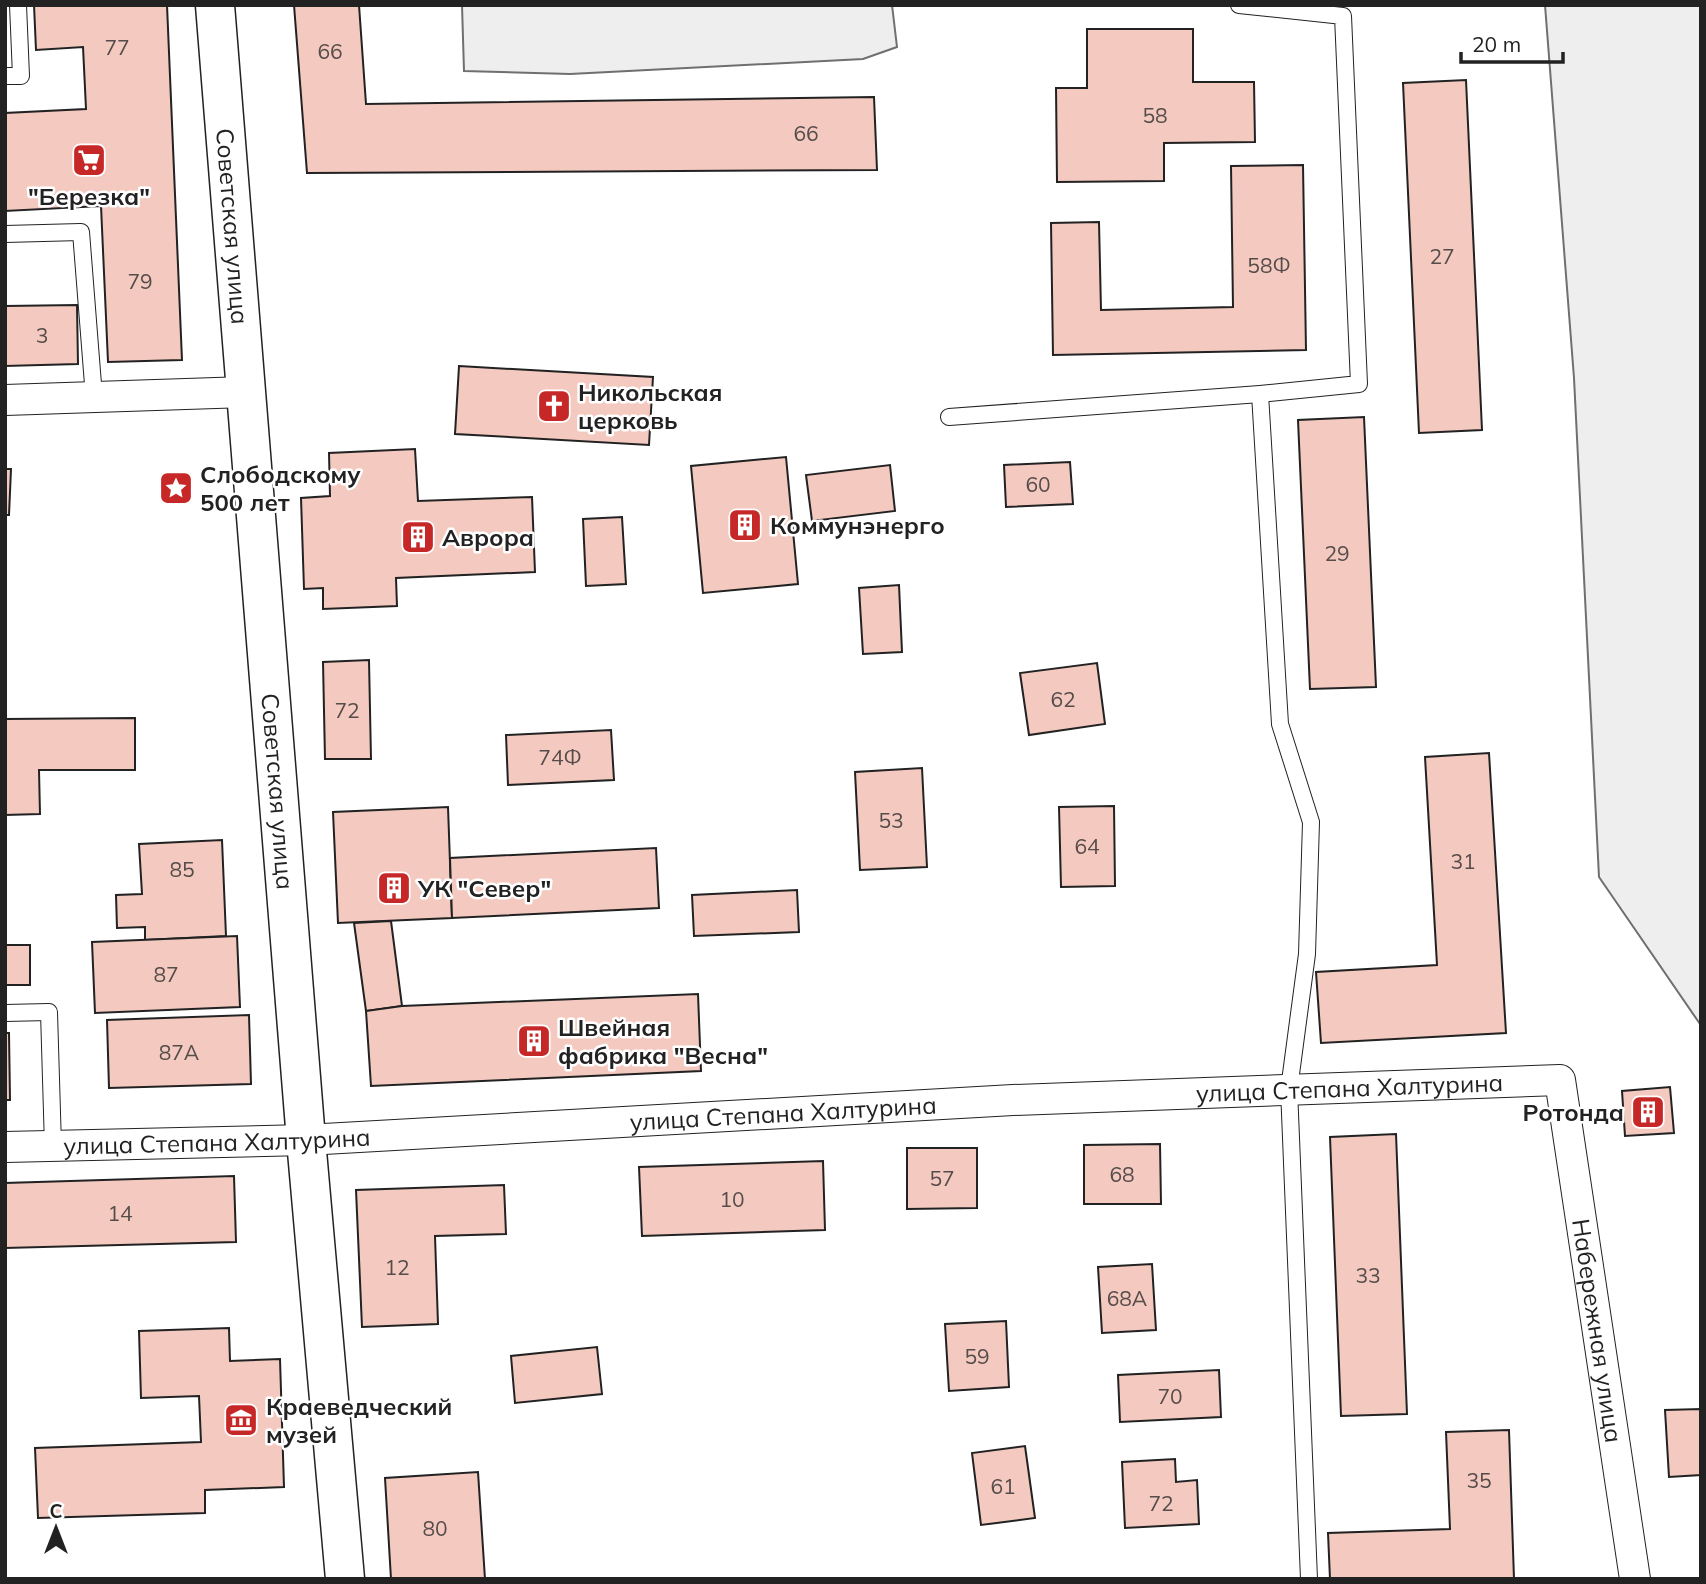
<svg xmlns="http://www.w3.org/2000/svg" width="1706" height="1584" font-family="Mulish,sans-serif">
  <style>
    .green { fill: #eee; stroke: #6f6f6f; stroke-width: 2 }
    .building { fill: #f3c9c0; stroke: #222; stroke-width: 2 }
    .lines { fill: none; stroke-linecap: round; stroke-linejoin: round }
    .service-casing { stroke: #222; stroke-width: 18 }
    .minor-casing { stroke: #222; stroke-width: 32 }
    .secondary-casing { stroke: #222; stroke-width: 41 }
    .service { stroke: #fff; stroke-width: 16 }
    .minor { stroke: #fff; stroke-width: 30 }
    .secondary { stroke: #fff; stroke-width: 38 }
    .labels { text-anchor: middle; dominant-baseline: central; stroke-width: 5; stroke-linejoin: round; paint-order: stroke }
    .number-label { font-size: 21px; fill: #564c4a }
    .poi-label { font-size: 24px; font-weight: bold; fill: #222; stroke: #fff; text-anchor: start }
    .street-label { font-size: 24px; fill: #222; stroke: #fff }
  </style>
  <rect width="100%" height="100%" fill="#fff"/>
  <g class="green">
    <path d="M462,5H892L897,47L863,59L570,74L464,71Z"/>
    <path d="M1545,5H1701V1034L1700,1024L1599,877L1574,378Z"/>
  </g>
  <g class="building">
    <path d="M34,5H167L182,360L108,362L101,206L5,211V113L86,109L83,47L36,50Z"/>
    <path d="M294,5H359L366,104L874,97L877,170L307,173Z"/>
    <path d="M1087,29H1193V82H1254L1255,142L1164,143V181L1057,182L1056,88H1087Z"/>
    <path d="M1466,80L1482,430L1419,433L1403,83Z"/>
    <path d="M1303,165L1306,350L1053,355L1051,223L1099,222L1101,310L1233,307L1231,166Z"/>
    <path d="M77,305L78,364L5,366V306Z"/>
    <path d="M459,366L653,377L649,445L455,434Z"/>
    <path d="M1364,417L1376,687L1310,689L1298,420Z"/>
    <path d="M415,449L418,501L532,497L535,572L396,578L397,606L323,609V588L304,589L301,498L330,496L329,453Z"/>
    <path d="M786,457L798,584L703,593L691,466Z"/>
    <path d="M1070,462L1073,504L1006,507L1004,465Z"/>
    <path d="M890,465L895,511L812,521L806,475Z"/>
    <path d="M5,469H11L9,515H5Z"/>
    <path d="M622,517L626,584L586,586L583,519Z"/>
    <path d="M899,585L902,652L863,654L859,588Z"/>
    <path d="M369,660L371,759H325L323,662Z"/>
    <path d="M1097,663L1105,724L1029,735L1020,673Z"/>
    <path d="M135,718V770H39L40,814L5,815V719Z"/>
    <path d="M611,730L614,780L508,785L506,735Z"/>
    <path d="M1489,753L1506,1033L1321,1043L1316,972L1437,965L1425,757Z"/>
    <path d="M922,768L927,867L860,870L855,772Z"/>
    <path d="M1114,806L1115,886L1061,887L1059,807Z"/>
    <path d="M448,807L452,918L338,923L333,812Z"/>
    <path d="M222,840L226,936L145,940V927L117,928L116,895L142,894L139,844Z"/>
    <path d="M656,848L659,908L452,918L450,858Z"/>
    <path d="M797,890L799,932L694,936L692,895Z"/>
    <path d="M391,921L402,1006L366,1011L354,923Z"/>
    <path d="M237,936L240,1007L95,1013L92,942Z"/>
    <rect x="5" y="945" width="25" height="40"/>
    <path d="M698,994L701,1071L371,1086L366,1011L402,1006Z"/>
    <path d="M249,1015L251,1084L109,1088L107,1020Z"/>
    <path d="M5,1033H9L10,1100H5Z"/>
    <path d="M1670,1087L1674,1133L1625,1136L1622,1091Z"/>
    <path d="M1396,1134L1407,1414L1341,1416L1330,1137Z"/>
    <path d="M1160,1144L1161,1204H1084V1145Z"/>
    <path d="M907,1148H977V1208L907,1209Z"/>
    <path d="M823,1161L825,1230L642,1236L639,1167Z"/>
    <path d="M234,1176L236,1242L5,1248V1183Z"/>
    <path d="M504,1185L506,1234L435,1236L438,1324L362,1327L356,1190Z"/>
    <path d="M1152,1264L1156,1330L1102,1333L1098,1267Z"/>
    <path d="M1006,1321L1009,1387L949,1391L945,1324Z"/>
    <path d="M229,1328L230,1361L280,1359L284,1487L205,1490V1513L38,1518L35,1448L201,1442L199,1396L141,1398L139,1331Z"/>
    <path d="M597,1347L602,1394L515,1403L511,1356Z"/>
    <path d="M1219,1370L1221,1417L1120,1422L1118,1375Z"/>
    <path d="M1701,1409V1475L1669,1477L1665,1410Z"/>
    <path d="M1509,1430L1514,1579H1330L1328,1533L1450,1529L1446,1432Z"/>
    <path d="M1025,1446L1035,1518L981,1525L972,1453Z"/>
    <path d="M1175,1459L1176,1482L1197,1480L1199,1524L1125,1528L1122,1462Z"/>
    <path d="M478,1472L485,1579H391L385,1478Z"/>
  </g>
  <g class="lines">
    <g class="service-casing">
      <g id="service">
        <path d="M5,76H21L18,5"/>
        <path d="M5,234L81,232L94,397"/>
        <path d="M1260,394L1280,724L1311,822L1307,954L1289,1089L1309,1579"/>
        <path d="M949,417L1260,394L1359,384L1343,16L1239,5"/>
        <path d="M5,1013L49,1012L53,1146"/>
      </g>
    </g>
    <g class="minor-casing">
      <g id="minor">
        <path d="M5,400L246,392"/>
        <path id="s1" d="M5,1147L306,1140L1013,1100L1560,1080L1635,1579"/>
      </g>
    </g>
    <g class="secondary-casing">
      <g id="secondary">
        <path id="s2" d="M215,5L306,1140L345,1579"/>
      </g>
    </g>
    <use href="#service" class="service"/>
    <use href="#minor" class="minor"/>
    <use href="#secondary" class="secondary"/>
  </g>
  <defs>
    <g id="supermarket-square" transform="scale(1.75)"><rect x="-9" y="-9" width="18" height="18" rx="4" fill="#c62828" stroke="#fff"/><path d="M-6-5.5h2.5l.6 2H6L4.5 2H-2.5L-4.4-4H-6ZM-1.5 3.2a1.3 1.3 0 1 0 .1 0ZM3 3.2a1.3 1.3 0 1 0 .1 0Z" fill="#fff"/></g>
    <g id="church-square" transform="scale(1.75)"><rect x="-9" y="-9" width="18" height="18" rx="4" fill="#c62828" stroke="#fff"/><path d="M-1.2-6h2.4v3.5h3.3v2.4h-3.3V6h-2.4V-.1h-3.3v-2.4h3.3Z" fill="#fff"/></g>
    <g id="sight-square" transform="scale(1.75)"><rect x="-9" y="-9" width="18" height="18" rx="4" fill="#c62828" stroke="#fff"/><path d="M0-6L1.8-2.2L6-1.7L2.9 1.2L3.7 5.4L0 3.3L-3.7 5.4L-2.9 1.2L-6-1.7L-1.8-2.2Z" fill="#fff"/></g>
    <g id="building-square" transform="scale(1.75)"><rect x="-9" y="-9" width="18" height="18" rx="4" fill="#c62828" stroke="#fff"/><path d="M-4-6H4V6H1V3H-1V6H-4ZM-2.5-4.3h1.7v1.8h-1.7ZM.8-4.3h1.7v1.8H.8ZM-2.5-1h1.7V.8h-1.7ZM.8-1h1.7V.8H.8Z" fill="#fff"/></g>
    <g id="museum-square" transform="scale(1.75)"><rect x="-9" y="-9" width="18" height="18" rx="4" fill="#c62828" stroke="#fff"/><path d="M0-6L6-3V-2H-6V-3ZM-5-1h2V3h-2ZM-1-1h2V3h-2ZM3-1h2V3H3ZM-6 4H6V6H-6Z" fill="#fff"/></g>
  </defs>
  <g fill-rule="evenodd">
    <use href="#supermarket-square" x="89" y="160"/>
    <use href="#church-square" x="554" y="406"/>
    <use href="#sight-square" x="176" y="488"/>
    <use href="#building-square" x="745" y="525"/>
    <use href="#building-square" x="418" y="537"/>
    <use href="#building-square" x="394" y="888"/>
    <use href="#building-square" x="534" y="1041"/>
    <use href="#building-square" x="1648" y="1112"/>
    <use href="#museum-square" x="241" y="1420"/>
  </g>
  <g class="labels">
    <g class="number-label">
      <text x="117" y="47">77</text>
      <text x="330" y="51">66</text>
      <text x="1155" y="115">58</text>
      <text x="806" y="133">66</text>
      <text x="1442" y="256">27</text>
      <text x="1269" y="265">58Ф</text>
      <text x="140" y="281">79</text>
      <text x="42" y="335">3</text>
      <text x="1038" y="484">60</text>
      <text x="1337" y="553">29</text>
      <text x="1063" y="699">62</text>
      <text x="347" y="710">72</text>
      <text x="560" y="757">74Ф</text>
      <text x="891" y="820">53</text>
      <text x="1087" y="846">64</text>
      <text x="1463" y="861">31</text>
      <text x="182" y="869">85</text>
      <text x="166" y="974">87</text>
      <text x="179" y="1052">87А</text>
      <text x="1122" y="1174">68</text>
      <text x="942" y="1178">57</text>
      <text x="732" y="1199">10</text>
      <text x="120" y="1213">14</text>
      <text x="397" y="1267">12</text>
      <text x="1368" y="1275">33</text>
      <text x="1127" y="1298">68А</text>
      <text x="977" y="1356">59</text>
      <text x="1170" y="1396">70</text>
      <text x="1479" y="1480">35</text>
      <text x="1003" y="1486">61</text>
      <text x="1161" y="1503">72</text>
      <text x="435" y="1528">80</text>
    </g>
    <g class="poi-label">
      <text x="89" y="196" text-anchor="middle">"Березка"</text>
      <text x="578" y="392">Никольская<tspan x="578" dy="28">церковь</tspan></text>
      <text x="200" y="474">Слободскому<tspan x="200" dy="28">500 лет</tspan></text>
      <text x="770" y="525">Коммунэнерго</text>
      <text x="442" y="537">Аврора</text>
      <text x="418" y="888">УК "Север"</text>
      <text x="558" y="1027">Швейная<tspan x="558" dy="28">фабрика "Весна"</tspan></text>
      <text x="1624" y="1112" text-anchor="end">Ротонда</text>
      <text x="266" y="1406">Краеведческий<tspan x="266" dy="28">музей</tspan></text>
    </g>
    <g class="street-label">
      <text stroke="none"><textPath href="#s2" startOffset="222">Советская улица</textPath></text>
      <text stroke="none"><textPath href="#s2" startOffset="789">Советская улица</textPath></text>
      <text stroke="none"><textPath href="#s1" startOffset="1346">улица Степана Халтурина</textPath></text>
      <text stroke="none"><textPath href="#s1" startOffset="779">улица Степана Халтурина</textPath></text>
      <text stroke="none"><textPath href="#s1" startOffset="212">улица Степана Халтурина</textPath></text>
      <text stroke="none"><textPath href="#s1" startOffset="1810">Набережная улица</textPath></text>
    </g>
  </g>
  <rect width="1706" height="1584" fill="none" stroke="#222222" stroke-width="14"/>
  <g transform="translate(56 1528)" stroke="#ffffff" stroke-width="5" paint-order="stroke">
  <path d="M0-5L12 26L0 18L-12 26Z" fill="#222222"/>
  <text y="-10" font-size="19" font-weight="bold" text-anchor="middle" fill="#222222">С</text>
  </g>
  <path d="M1461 52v10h102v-10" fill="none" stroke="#222222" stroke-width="3.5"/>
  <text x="1472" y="52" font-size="21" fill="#222222" stroke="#ffffff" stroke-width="5" paint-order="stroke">20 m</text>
</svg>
